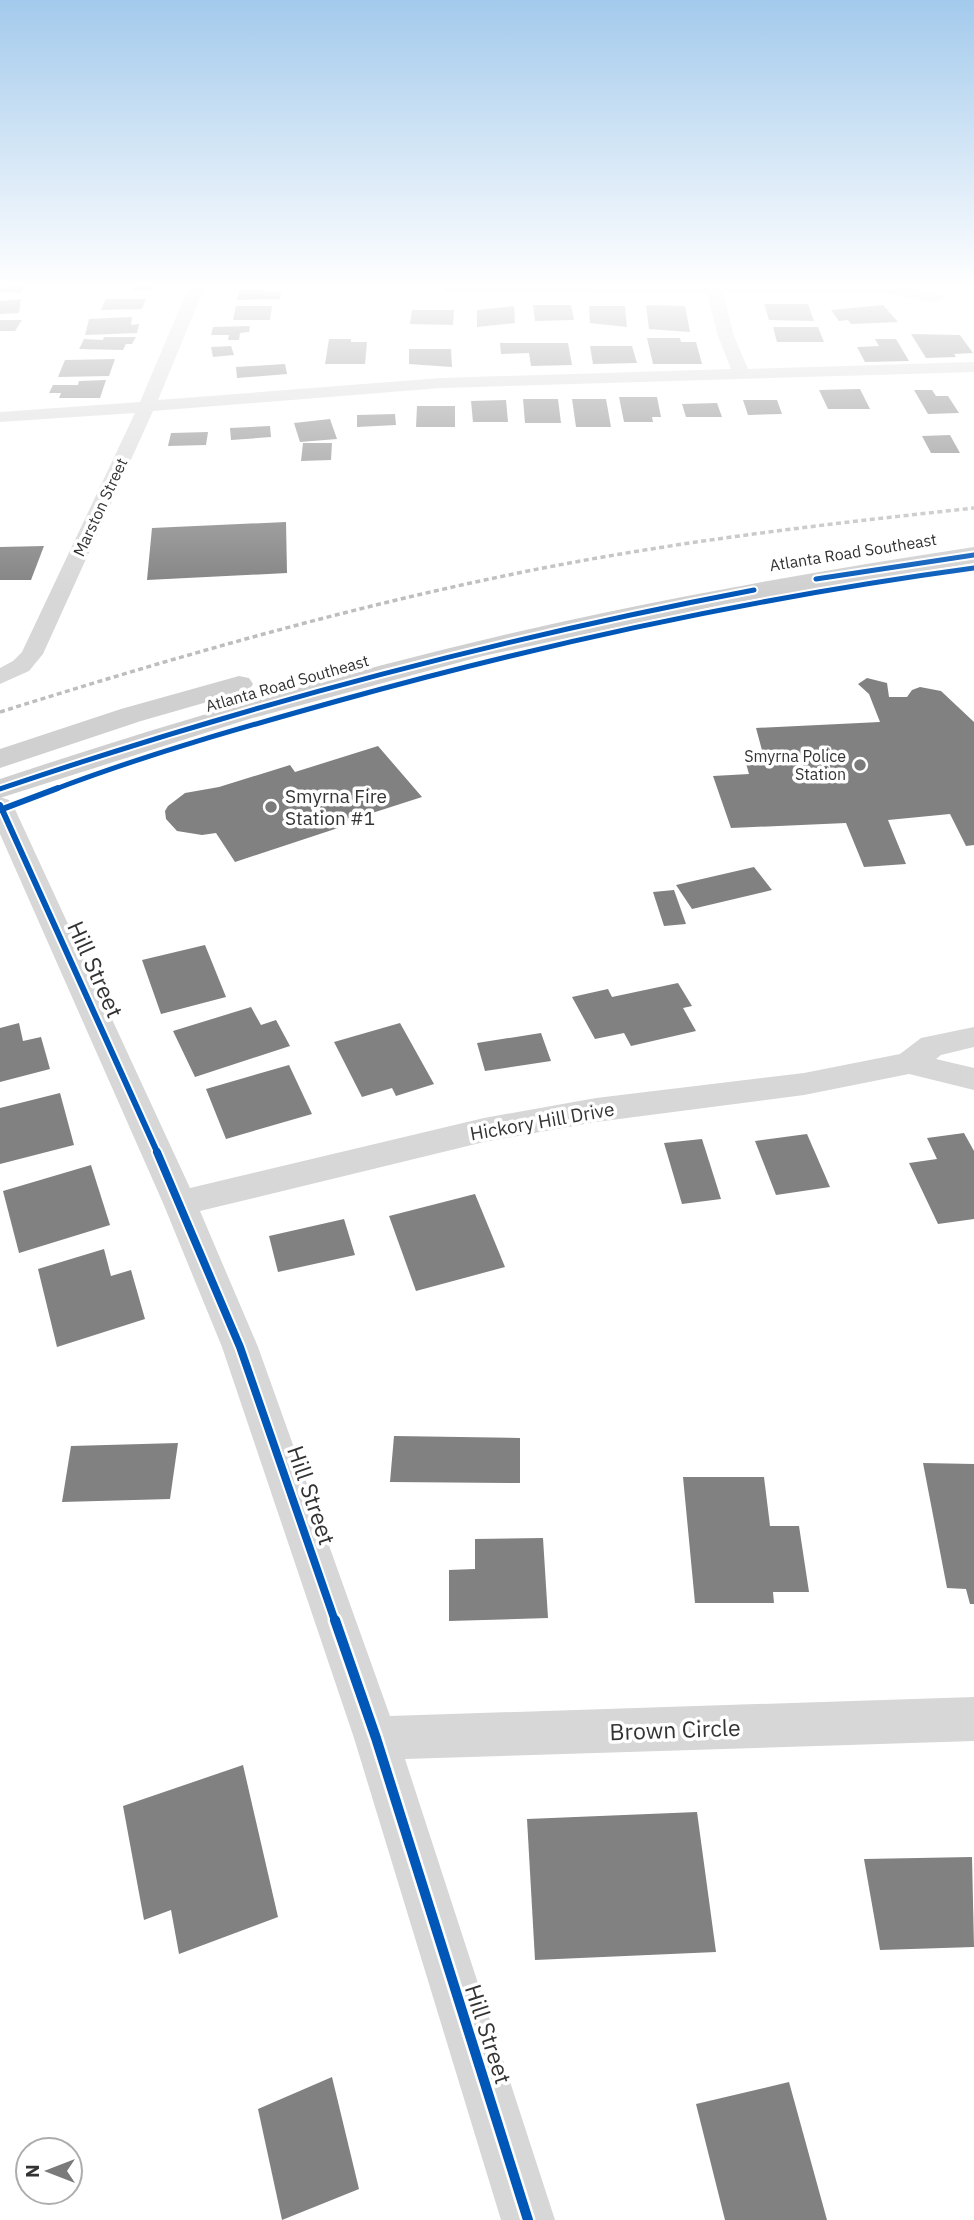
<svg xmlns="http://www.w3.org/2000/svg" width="974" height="2220" font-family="'IBM Plex Sans',sans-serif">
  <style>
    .building { fill: #818181 }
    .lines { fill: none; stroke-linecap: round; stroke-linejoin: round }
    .street { fill: #d7d7d7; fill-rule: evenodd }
    .secondary { fill: #d0d0d0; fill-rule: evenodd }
    .rail { stroke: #bebebe; stroke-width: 3.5; stroke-dasharray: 5 3.5; stroke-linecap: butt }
    .cycleway-far3-casing { stroke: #fff; stroke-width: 9 }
    .cycleway-far2-casing { stroke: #fff; stroke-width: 10 }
    .cycleway-far1-casing { stroke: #fff; stroke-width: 12 }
    .cycleway-casing { stroke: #fff; stroke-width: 15 }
    .cycleway-far3 { stroke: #0057b8; stroke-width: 5 }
    .cycleway-far2 { stroke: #0057b8; stroke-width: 6 }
    .cycleway-far1 { stroke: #0057b8; stroke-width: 8 }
    .cycleway { stroke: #0057b8; stroke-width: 10 }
    .poi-dot { fill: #7a7a7a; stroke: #fff; stroke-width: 2.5 }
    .labels { text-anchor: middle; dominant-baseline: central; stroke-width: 7; stroke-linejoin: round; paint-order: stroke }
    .far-street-label { font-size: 16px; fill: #333; stroke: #fff }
    .far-poi-label { font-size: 16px; fill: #333; stroke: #fff; text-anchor: end }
    .poi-label { font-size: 19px; fill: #333; stroke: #fff; text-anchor: start }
    .street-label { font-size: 19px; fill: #333; stroke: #fff }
    .near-street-label { font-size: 23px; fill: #333; stroke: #fff }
  </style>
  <rect width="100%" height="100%" fill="#fff"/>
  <g class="building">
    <path d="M3,284H37L35,287H25L21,293L0,292Z"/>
    <path d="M134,284H155L153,290H131Z"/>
    <path d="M240,289H264V292H281L280,299L237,300Z"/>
    <path d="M21,299L19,313L0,314V301Z"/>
    <path d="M106,299H146L142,309L101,310Z"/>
    <path d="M764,304H808L814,321L769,320Z"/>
    <path d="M533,305H571L574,320L535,321Z"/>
    <path d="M646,305L685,306L690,332L649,329Z"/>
    <path d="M883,305L898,322L851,324L848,320L839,321L831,310Z"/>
    <path d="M236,306H272L270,320H233Z"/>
    <path d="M514,306L515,323L477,327V310Z"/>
    <path d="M589,306H625L627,327L590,323Z"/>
    <path d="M412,310H454L453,325L410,324Z"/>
    <path d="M132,317L131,325L139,324L137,333L85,335L89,319Z"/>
    <path d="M0,320H22L15,331H0Z"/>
    <path d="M250,326L249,332L240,333L239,340H228L229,335H211L213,327Z"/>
    <path d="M773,327H818L824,342H777Z"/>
    <path d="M911,334L960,335L973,353L954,354L956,357L926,358Z"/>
    <path d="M104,337H136L132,344H126L123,350L79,349L84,339L103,340Z"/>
    <path d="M647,338H680L681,342H696L702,364H653Z"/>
    <path d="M329,339H351V342H367L365,364H325Z"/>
    <path d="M875,339H896L909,361L865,362L857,347L879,346Z"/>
    <path d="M500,343H568L572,365L531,366L529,353L501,354Z"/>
    <path d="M231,346L234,355L213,357L211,347Z"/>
    <path d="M590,346H632L637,363L593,364Z"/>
    <path d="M409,349H451L452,367L409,364Z"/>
    <path d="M115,359L109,376L58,377L65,360Z"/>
    <path d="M285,364L287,374L237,378L236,367Z"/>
    <path d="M106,380L100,398H59L61,393H49L53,385H78L79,381Z"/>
    <path d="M860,389L870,409H828L819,390Z"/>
    <path d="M914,390H932L936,396H948L959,413L928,414Z"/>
    <path d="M619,397H657L661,417H652L653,422H624Z"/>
    <path d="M523,399H558L561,423H525Z"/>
    <path d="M572,399H606L611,427H576Z"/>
    <path d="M506,400L508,422H473L471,401Z"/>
    <path d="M743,400H777L782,414L748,415Z"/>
    <path d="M717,403L722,417H686L682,404Z"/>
    <path d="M417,406H455V427H416Z"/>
    <path d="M395,414L396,425L357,427V415Z"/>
    <path d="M330,419L337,439L300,442L294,423Z"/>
    <path d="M270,426L271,437L231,440L230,428Z"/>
    <path d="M208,432L206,445L168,446L171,433Z"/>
    <path d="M950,435L960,453H931L922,436Z"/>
    <path d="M303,443H332L331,460L301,461Z"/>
    <path d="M286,522L287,573L147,580L152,528Z"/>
    <path d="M44,546L31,580H0V547Z"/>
    <path d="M867,678L887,683L889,697H907L912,690L920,687L941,691L974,722V845L966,846L950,814L888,820L906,864L864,867L846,823L731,828L713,776L749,774L744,756L763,754L756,728L880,722L869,694L858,684Z"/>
    <path d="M378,746L422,797L338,824L341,827L235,862L216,833L202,835L177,831L166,819L165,811L168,806L185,793L219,787L290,765L295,772Z"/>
    <path d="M754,867L772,890L692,909L676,885Z"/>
    <path d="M674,890L686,924L664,926L653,892Z"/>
    <path d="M205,945L226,997L161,1014L142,960Z"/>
    <path d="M678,983L692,1006L683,1008L696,1031L631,1046L624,1033L595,1039L572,997L608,989L612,997Z"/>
    <path d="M251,1007L261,1025L276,1020L290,1046L195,1077L173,1031Z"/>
    <path d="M19,1023L23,1041L41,1037L50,1069L0,1082V1028Z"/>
    <path d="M400,1023L434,1084L396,1096L392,1088L362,1097L334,1042Z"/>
    <path d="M541,1033L551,1061L485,1071L477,1043Z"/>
    <path d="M289,1065L312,1114L226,1139L206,1089Z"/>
    <path d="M60,1093L74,1145L0,1164V1108Z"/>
    <path d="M964,1133L974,1151V1219L938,1224L909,1163L937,1159L927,1138Z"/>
    <path d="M807,1134L830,1187L776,1195L755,1141Z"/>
    <path d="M702,1139L721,1199L682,1204L664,1143Z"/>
    <path d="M91,1165L110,1225L19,1253L3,1191Z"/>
    <path d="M475,1194L505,1267L416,1291L389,1216Z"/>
    <path d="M344,1219L355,1255L278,1272L269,1236Z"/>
    <path d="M104,1249L111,1276L131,1270L145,1319L57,1347L38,1269Z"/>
    <path d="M394,1436L520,1438V1483L390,1482Z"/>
    <path d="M178,1443L170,1499L62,1502L71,1446Z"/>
    <path d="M923,1463L974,1464V1604H970L966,1589L947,1588Z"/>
    <path d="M683,1477H764L770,1526H799L809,1592H773L774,1603H695Z"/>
    <path d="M543,1538L548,1618L449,1621V1570L475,1569V1539Z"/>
    <path d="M243,1765L278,1917L179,1954L171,1910L144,1920L123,1806Z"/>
    <path d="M697,1812L716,1952L535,1960L527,1819Z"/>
    <path d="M972,1857L974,1947L880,1950L864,1859Z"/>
    <path d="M332,2077L359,2189L282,2220L258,2109Z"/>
    <path d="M789,2082L827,2220H725L696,2104Z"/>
  </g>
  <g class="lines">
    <g class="street">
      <path d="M190,284H206L158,400L441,378L731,369L718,336L707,293L445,292L442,289L450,284H889L941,295L943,298L935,303L885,293H723L734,336L748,369L974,362V372L441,388L153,411L43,654L29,671L0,684V668L13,661L22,652L135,413L0,422V412L140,402Z"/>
      <path d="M0,797L9,800L13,805L190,1188L484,1118L596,1098L804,1073L900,1054L921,1038L974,1027V1047L941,1055L936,1059L974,1068V1090L909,1074L804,1095L596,1122L484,1142L200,1211L258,1347L390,1716L974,1697V1741L405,1759L555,2220H501L354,1738L222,1347L163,1203L0,834Z"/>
    </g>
    <g class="secondary">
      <path d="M974,547V563L726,604L483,656L249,719L0,798V779C198,713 399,656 603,613C726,587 850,566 974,547Z"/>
      <path d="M239,676L249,678L253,684L249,690L141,721L0,768V749L121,709Z"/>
    </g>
    <path class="rail" d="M0,712C175,657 352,606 533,570C679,541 826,524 974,508"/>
    <g class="cycleway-far3-casing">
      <g id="cycleway-far3">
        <path d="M816,579L974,555"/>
        <path d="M0,789C247,705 498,639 754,590"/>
        <path d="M53,790C147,754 244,727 341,700C550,642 760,597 974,568"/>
      </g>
    </g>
    <g class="cycleway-far2-casing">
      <g id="cycleway-far2">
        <path d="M0,805L158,1154"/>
        <path d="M0,810L58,788"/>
      </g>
    </g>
    <g class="cycleway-far1-casing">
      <path id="cycleway-far1" d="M157,1152L240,1347L335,1621"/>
    </g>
    <g class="cycleway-casing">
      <path id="cycleway" d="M335,1620L376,1738L528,2220"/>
    </g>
    <use href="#cycleway-far3" class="cycleway-far3"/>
    <use href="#cycleway-far2" class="cycleway-far2"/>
    <use href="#cycleway-far1" class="cycleway-far1"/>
    <use href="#cycleway" class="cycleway"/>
  </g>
  <linearGradient id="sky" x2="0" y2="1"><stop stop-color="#a3caec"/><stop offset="0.48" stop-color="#fff"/><stop offset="1" stop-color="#fff" stop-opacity="0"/></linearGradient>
  <rect width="974" height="595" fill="url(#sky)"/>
  <g class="poi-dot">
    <circle cx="860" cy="765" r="7"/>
    <circle cx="271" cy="807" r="7"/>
  </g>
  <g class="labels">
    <g class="far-street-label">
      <text transform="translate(100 507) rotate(-65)">Marston Street</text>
      <text transform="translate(853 552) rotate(-9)">Atlanta Road Southeast</text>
      <text transform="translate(287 683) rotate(-16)">Atlanta Road Southeast</text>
    </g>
    <g class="far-poi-label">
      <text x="846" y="756">Smyrna Police<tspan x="846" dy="18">Station</tspan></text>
    </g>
    <g class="poi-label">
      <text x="285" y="796">Smyrna Fire<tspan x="285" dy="22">Station #1</tspan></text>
    </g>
    <g class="street-label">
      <text transform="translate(542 1121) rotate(-10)">Hickory Hill Drive</text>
    </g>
    <g class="near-street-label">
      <text transform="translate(96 969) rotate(66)">Hill Street</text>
      <text transform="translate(312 1495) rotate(71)">Hill Street</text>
      <text transform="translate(675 1729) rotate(-2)">Brown Circle</text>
      <text transform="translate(489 2034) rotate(72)">Hill Street</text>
    </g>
  </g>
  <g transform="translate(49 2171) rotate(270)"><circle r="33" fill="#ffffff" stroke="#adadad" stroke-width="2"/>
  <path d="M0-5L12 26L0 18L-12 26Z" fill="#7a7a7a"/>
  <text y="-10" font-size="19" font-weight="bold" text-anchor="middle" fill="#333333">N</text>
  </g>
</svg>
